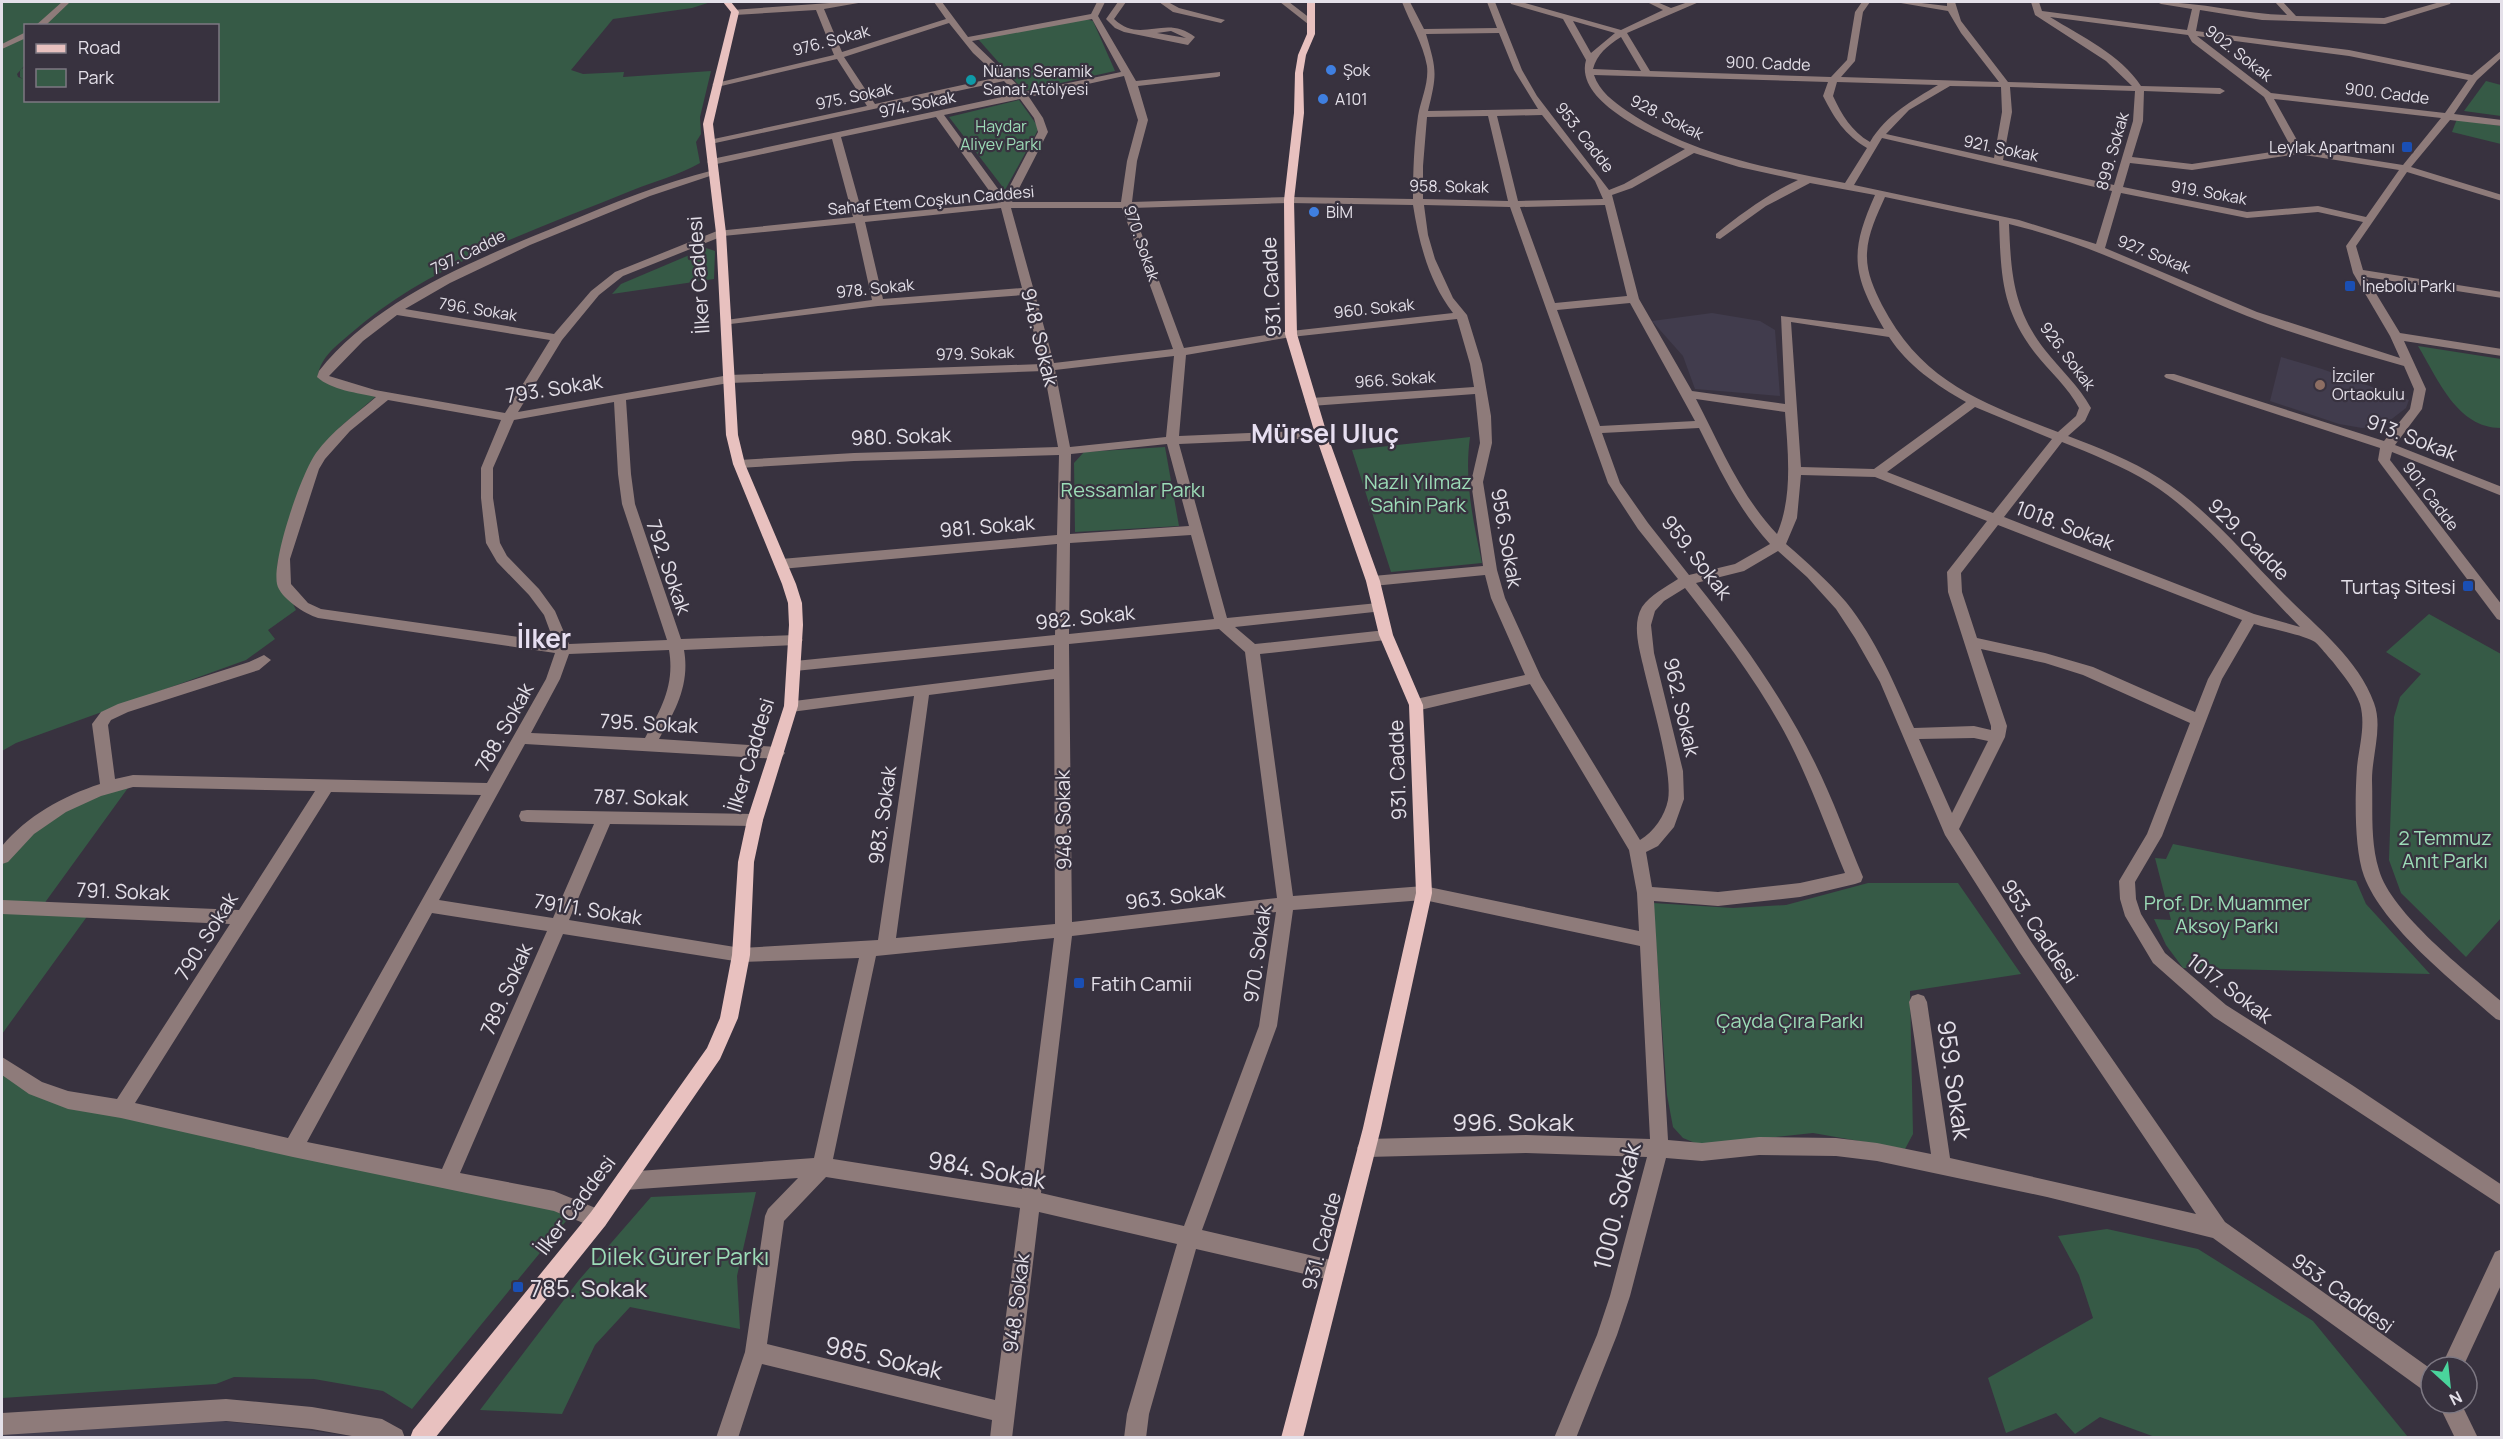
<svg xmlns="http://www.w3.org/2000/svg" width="2503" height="1439" font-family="Manrope,sans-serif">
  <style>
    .education { fill: #413c4d }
    .green { fill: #365a46; fill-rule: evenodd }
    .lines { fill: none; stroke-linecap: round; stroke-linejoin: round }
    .minor { fill: #8e7b7a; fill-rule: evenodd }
    .major { fill: #e8c1bf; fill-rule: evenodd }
    .shop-dot { fill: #3f7fe0; stroke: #38323f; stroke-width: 2 }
    .culture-dot { fill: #0f9aa8; stroke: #38323f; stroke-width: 2 }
    .transit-dot { fill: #1a4fb4; stroke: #38323f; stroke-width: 2 }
    .education-dot { fill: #8d6e63; stroke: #38323f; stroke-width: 2 }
    .labels { text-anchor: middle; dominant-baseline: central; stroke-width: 4.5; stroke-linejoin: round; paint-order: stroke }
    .far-street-label { font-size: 16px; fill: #e4e0e9; stroke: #38323f }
    .far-poi-label { font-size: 16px; fill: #e4e0e9; stroke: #38323f; text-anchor: start }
    .far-park-label { font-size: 16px; fill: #9cdcb7; stroke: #38323f }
    .street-label { font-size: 20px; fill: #e4e0e9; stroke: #38323f }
    .park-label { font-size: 20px; fill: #9cdcb7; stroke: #38323f }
    .poi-label { font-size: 20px; fill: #e4e0e9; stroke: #38323f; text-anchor: end }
    .near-street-label { font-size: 24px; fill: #e4e0e9; stroke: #38323f }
    .near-park-label { font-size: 24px; fill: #9cdcb7; stroke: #38323f }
    .near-poi-label { font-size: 24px; fill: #e4e0e9; stroke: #38323f; text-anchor: start }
    .district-label { font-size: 26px; font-weight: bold; fill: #e7dff1; stroke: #38323f }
  </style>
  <rect width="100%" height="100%" fill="#38323f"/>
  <g class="education">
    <path d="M1712,313L1760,321L1775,330L1780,396L1695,389L1683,356L1652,321Z"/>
    <path d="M2281,357L2322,369L2409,400L2406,408L2384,425L2362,428L2339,424L2270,401Z"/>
    <path d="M222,1421L308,1430L355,1437L2,1438V1432L72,1426Z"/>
  </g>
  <g class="green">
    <path d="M2,2H711L692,8L613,19L571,70L583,74L624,72L623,77L711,71L700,117L701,134L696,142L700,163C679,175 655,181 633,190C536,230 429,264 350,334C336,346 321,357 318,375L381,392L340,427L308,469L278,560L277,572L296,610L268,630L275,639L246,660L16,743L2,751ZM26,26H218V100H26L25,67L20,70V77L23,79L18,77L17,74L25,65Z"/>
    <path d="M1082,18L1093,21L1115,71L1024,91L978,39Z"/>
    <path d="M2486,81L2501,85V116L2464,111Z"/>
    <path d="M1019,100L1039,128L1005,190L949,117Z"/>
    <path d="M2457,119L2501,126V144L2452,132Z"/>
    <path d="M706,248L715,251L714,279L612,294L621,284Z"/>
    <path d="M2418,346L2501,359V428C2457,428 2438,379 2418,346Z"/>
    <path d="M1470,437C1464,481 1473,520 1482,563L1391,572L1352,450Z"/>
    <path d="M1165,447L1179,526L1075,532L1074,463L1084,452Z"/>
    <path d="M2429,614L2501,654V918L2466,957L2401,893L2389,860L2394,717L2400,697L2421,674L2386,652Z"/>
    <path d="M133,781L41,908L91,911L2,1034V857C32,815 87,801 133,781Z"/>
    <path d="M2173,844L2356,881L2366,904L2430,974L2183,968L2166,945L2154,919L2171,920L2155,858L2166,859Z"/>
    <path d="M1868,883H1958L2021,974L1910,991L1913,1134L1905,1149L1813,1133L1700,1145L1683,1138L1673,1127L1667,1095L1653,903L1733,908L1786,905Z"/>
    <path d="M2,1070L41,1094L454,1184L571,1215L412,1409L383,1391L314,1379L234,1377L216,1384L2,1398Z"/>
    <path d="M756,1192L737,1276L740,1329L630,1307L595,1345L562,1414L480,1410L579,1280L651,1197Z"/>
    <path d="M2107,1229L2198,1249L2313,1321L2408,1437H2155L2100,1417L2075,1434L2056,1413L2006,1433L1988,1378L2093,1318L2079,1275L2058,1236Z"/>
  </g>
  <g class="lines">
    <g class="minor">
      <path d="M62,2H70L45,26H35Z"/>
      <path d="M844,2H864L824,9L842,52L946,19L934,2H942L968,37L1091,14L1097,2H1105L1098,16L1136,81L1220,72V76L1217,77L1138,86L1148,120L1137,161L1132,202L1289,197L1413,199C1413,171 1414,144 1418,116C1421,99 1429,83 1427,66C1423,43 1410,23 1402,2H1410L1424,29L1497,28L1487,2H1495L1522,70L1537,96L1609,190L1624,184L1685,149C1654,136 1574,102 1586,60L1563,19L1511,4L1510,2H1521L1621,30L1663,10L1647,2H1657L1671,8L1688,2H1699L1627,33L1650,71L1831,77L1847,60L1855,12L1862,2H1870L1863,12L1855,61L1841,77L1999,82L1961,33L1948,11L1895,2H1913L1947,6V2H1955L1961,21L2008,82L2132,86L2106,61L2035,15L2031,2H2039L2042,11L2187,30L2192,9L2161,4L2157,2C2201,2 2243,14 2287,15L2275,2H2283L2296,16L2384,18L2440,2H2451L2450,4L2385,24L2262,20L2200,10L2196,31L2349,50L2472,75L2502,50V57L2477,80L2454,114L2502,120V126L2450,120L2411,167L2502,195V201L2407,172L2356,246L2363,270L2502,292V298L2366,277L2400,333L2502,349V356L2404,341L2426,389L2422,409L2395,445L2502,487V496L2392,452L2390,460L2502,605V621L2497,619L2380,463L2378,460L2380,448L2166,378L2164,376L2166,374H2174L2384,441L2410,409L2414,389L2404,366C2351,351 2298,336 2247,316C2168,284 2093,244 2009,224C2011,273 2013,309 2045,350C2060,369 2079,386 2091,408L2085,421L2068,436C2099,448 2131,460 2159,478C2206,507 2243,553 2282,592C2314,625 2358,658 2374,703C2383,727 2372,755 2372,780C2373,809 2370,841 2379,870C2391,913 2467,972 2502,1002V1021L2496,1019C2455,983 2383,927 2364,876C2354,849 2355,796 2357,767C2359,747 2366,725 2360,704C2355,689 2343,675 2333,662C2327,656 2321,647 2315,642C2305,635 2267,628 2254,624L2222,679L2162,836L2135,882L2136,899L2141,914L2165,953L2226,1005L2352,1085L2502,1185V1206L2214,1017L2153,963L2125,916L2120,899L2119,881L2147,834L2190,723L2083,675L2045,663L1981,649L2007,726L2005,737L1959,829L2032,943L2225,1222L2431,1369V1393L2423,1390L2213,1238L2047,1197L1877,1161L1836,1156L1759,1155L1702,1161L1666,1158L1630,1296L1617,1335L1576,1438H1554L1597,1335L1610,1296L1647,1157L1526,1153L1367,1157L1360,1154L1357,1148L1360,1142L1367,1139L1526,1135L1650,1139L1640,946L1424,900L1293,910L1277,1026L1202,1230L1335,1261L1342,1264L1345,1271L1342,1278L1335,1281L1196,1249L1149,1414L1146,1438H1124L1127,1414L1177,1244L1039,1212L1012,1438H990L992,1420L762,1364L738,1438H716L745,1352L765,1216L768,1209L798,1178L625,1190L618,1188L615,1181L618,1174L625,1172L814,1158L859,958L741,962L563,934L460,1173L554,1191L598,1209L605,1212L608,1219L605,1226L598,1229L554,1211L293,1157L121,1118L68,1109L29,1094L2,1075V1057L42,1082L68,1091L117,1099L230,924L2,914V900L239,910L315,791L133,787L101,796L66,812L34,834L8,862L2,864V846C27,816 63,796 100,784L92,724L101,712L118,704L249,662L264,655L271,660L259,670L128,712L111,720L108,725L115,779L133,775L487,783L546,679L555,653L318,618C305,614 280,598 277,584C272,559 301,474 316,453C332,431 355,415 376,397C358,393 331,390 317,377L319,371C376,298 480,258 563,224C613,203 662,183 714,170L719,173L650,196L530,245L450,283L405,309L554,334L591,291L615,272L717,231L853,217L832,139L712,165L707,162L712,159L1016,94L1004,81L706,145V141L709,140L867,106L837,59L717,87L712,84L834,55L816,10L735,15L732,14V10ZM2050,17L2188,35L2192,42L2264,97L2292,149L2192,164L2132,157L2143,121L2144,91L2220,94L2225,91L2220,88L2141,86C2121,55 2081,36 2050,17ZM1092,19L1121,72L1025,92L972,41ZM1573,21L1615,33L1591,53ZM949,23L973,53L999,77L875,104L844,57ZM1499,33L1514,70L1538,109L1428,111C1437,74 1437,71 1426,34ZM2197,36L2349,56L2468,80L2445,113L2271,93ZM1621,37L1641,71L1593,69C1597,54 1607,46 1621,37ZM1594,75L1828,82L1823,96C1834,118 1845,135 1867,148L1845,183C1770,168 1692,156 1627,111C1614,102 1599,91 1594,75ZM1124,76L1138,120L1127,161L1121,202H1012L1048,132L1043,118L1029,97ZM1837,82L1938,85C1913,100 1886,115 1870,142C1851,131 1842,115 1833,96ZM1950,86L2001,87L2002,112L1994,158L1886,134L1909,110ZM2010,87L2135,91L2133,121L2114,185L2003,160L2012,112ZM1020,99L1034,118L1038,132L1004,197L944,115ZM2274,99L2441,118L2403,165L2302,149ZM1542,115L1595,181L1603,199L1518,201L1497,116ZM1488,116L1508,201L1423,199V166L1427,117ZM936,117L998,203L863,216L841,137ZM1882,138L2112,191L2096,244L2019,220L1854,185ZM1694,153L1739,167L1798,180C1768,194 1742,213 1716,234V238L1720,239L1766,206L1810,183L1875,195C1849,253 1852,274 1884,329L1781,316L1785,404L1692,391L1639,299L1612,195L1632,188ZM2298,154L2399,170L2366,217L2318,206L2247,212L2123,187L2130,163L2192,170ZM2121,193L2247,218L2318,212L2363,222L2346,246L2353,273L2390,336L2400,358L2257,312L2105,248ZM1885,197L1999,221C2001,275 2001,308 2035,353C2050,372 2068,387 2079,408L2076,416L2058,432C1982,403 1922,382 1882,305C1874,289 1866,272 1867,253C1868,233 1877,215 1885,197ZM1289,203L1413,205C1419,243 1429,282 1453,313L1291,331L1184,348L1132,208ZM1424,205L1510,207L1608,483L1638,529L1678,579C1666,587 1650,595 1642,607C1632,624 1639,648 1643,665C1650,697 1673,771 1668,800C1665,815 1654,832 1640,840L1541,677L1505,598L1497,570L1483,482L1492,443L1491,416L1482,364L1467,315L1453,298L1435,259L1428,235ZM1605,205L1627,296L1555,303L1520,207ZM1001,208L1022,288L883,299L865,222ZM1011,208H1122L1173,349L1054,363ZM855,223L872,300L726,320L722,321V325L878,306L1024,295L1042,364L729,375L518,412L562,340L599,295L623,276L723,236ZM1630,303L1695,421L1600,426L1557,310ZM397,315L550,340L505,413L375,390L329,376L363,341ZM1457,319L1470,364L1474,387L1311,398L1305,402L1311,406L1475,394L1480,443L1471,482L1483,566L1373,576L1366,581L1373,586L1485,575L1491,598L1525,675L1416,699L1411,701L1409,705L1411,709L1416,711L1530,684L1629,850L1637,893L1639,931L1424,886L1293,896L1260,654L1386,640L1393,635L1386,630L1255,644L1235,627L1383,611L1385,608L1383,605L1378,603L1227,618L1179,444L1321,438L1327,434L1321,430L1179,436L1186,355L1291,337ZM1791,322L1889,337C1908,366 1936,385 1966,402L1874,469L1801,467ZM1174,356L1166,437L1070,447L1055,370ZM1044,371L1058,447L854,453L739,460L733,464L739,468L854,461L1059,455L1057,535L781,559L774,564L781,569L1057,544L1055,635L795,661L788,666L795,671L1054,645V669L786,702L784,706L786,710L791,712L914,696L878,940L741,948L569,920L610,824L755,826L761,825L763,820L761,815L755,814L527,810L521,811L519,816L521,821L527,822L594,824L553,918L439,900L525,744L777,759L782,757L785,753L782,749L777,747L659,739C676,710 690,684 684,650L796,645L803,640L796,635L681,639L635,504L631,474L626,400L729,383ZM1696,399L1785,412C1788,453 1793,496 1777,534C1740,495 1720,445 1696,399ZM388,400L501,420L481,468V498L486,543L497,562L529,595L544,615L554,642L321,609L308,603L291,584L290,559L319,469L325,459L350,431ZM614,402L618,474L622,504L667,640L569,644L555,611L539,589L507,556L500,543L493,498V468L514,420ZM1975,407L2052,439L1993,513L1887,472ZM1699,428C1720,470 1738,509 1770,544L1735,564L1689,575L1648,523L1620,483L1602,433ZM2062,442C2092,454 2122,466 2150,483C2204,517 2254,581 2300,627L2254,614L2004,517ZM1167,444L1189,526L1070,534L1071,454ZM1801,475L1875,477L1987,521L1947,572L1948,592L1991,726V730L1974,726L1914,728C1895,685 1876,639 1846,602C1828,581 1807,562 1786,544L1797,518ZM1998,525L2242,620L2208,679L2195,712L2093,667L2045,653L1977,638L1962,592L1961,573ZM1191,535L1214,619L1069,634L1070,543ZM1778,551L1807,577L1836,609L1855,638L1880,682L1945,835L2020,953L2196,1214L1950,1158L1927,1002L1924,996L1918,994L1912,996L1909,1002L1931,1154L1877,1143L1836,1138L1759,1137L1702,1143L1668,1140L1654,901L1718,906L1800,897L1855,884L1861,882L1863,877C1847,839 1833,799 1815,763C1783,698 1741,639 1696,583L1744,571ZM1685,588C1728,643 1772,701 1801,766C1817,801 1830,837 1845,873L1800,883L1718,892L1652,887L1646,852L1658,846L1674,827L1684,799L1683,771L1654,653L1651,625L1655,611L1664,601ZM1219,629L1245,652L1277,898L1072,922L1069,644ZM669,650C675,685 661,709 645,738L531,733L560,679L569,654ZM1054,679L1055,924L896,938L929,695ZM1974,738L1988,741L1952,813L1919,739ZM331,792L481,795L288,1138L135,1103ZM1276,912L1259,1026L1184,1226L1041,1193L1072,936ZM432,913L547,931L442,1169L307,1142ZM1054,938L1022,1189L833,1159L876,956ZM826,1177L1020,1208L995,1400L767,1344L784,1221Z"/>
      <path d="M1118,2H1126L1114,19C1141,45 1165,13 1195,37L1188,45L1124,32L1115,28L1106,19ZM1171,31L1186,38L1157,33Z"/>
      <path d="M1159,2H1168L1179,8L1225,20L1221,23L1173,12Z"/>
      <path d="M1280,2H1289L1315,22L1308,24Z"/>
      <path d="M26,32V38L2,49V44Z"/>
      <path d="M2502,1249V1283L2463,1367H2441L2495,1252Z"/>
      <path d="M226,1399L312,1407L382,1419L402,1430L405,1438H363L312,1429L226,1421L2,1435V1413Z"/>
      <path d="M2438,1403H2461L2478,1438H2455Z"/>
    </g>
    <g class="major">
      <path d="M723,2H731L739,12L713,124L726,233L738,435L745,464L796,584L802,603L803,625L798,706L763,820L754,862L750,955L738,1018L720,1059L605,1226L435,1438H410L413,1430L591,1212L707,1048L720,1018L732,955L738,862L747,820L784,706L789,625L788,603L782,584L733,464L726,435L716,233L703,124L731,12Z"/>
      <path d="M1307,2H1315V34L1306,55L1303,73L1304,113L1294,200L1297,334L1327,434L1380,581L1393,635L1423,705L1432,893L1381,1128L1303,1438H1281L1363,1128L1416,893L1409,705L1379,635L1366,581L1315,434L1285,334L1284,200L1294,113L1295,73L1298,55L1307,34Z"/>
    </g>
  </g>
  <g class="shop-dot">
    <circle cx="1331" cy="70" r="6"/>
    <circle cx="1323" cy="99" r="6"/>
    <circle cx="1314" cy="212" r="6"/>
  </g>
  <circle class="culture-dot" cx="971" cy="80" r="6"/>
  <g class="transit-dot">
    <rect x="2401" y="141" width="12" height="12" rx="3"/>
    <rect x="2344" y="280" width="12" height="12" rx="3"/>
    <rect x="2462" y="580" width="12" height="12" rx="3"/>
    <rect x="1073" y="977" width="12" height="12" rx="3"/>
    <rect x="512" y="1281" width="12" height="12" rx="3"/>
  </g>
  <circle class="education-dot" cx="2320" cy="385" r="6"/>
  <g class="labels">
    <g class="far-street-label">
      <text transform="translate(831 40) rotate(-15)">976. Sokak</text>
      <text transform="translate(2239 53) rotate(38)">902. Sokak</text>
      <text transform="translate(1768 63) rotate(2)">900. Cadde</text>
      <text transform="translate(2387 93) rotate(7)">900. Cadde</text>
      <text transform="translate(854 96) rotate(-12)">975. Sokak</text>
      <text transform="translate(917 104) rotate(-12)">974. Sokak</text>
      <text transform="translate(1667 117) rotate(27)">928. Sokak</text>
      <text transform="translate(1585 137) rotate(52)">953. Cadde</text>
      <text transform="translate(2001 148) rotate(12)">921. Sokak</text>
      <text transform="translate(2112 151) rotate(-74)">899. Sokak</text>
      <text transform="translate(1449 186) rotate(1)">958. Sokak</text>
      <text transform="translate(2209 192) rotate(10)">919. Sokak</text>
      <text transform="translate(931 200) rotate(-5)">Sahaf Etem Coşkun Caddesi</text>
      <text transform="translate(1142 243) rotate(71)">970. Sokak</text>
      <text transform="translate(468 252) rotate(-26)">797. Cadde</text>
      <text transform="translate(2154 254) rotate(22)">927. Sokak</text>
      <text transform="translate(875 288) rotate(-6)">978. Sokak</text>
      <text transform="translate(1374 308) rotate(-6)">960. Sokak</text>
      <text transform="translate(478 309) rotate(9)">796. Sokak</text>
      <text transform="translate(975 353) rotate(-2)">979. Sokak</text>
      <text transform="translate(2068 356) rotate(53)">926. Sokak</text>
      <text transform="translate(1395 379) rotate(-4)">966. Sokak</text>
      <text transform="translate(2431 496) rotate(53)">901. Cadde</text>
    </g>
    <g class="far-poi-label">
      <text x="1343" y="70">Şok</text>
      <text x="983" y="71">Nüans Seramik<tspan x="983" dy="18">Sanat Atölyesi</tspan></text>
      <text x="1335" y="99">A101</text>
      <text x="2395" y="147" text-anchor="end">Leylak Apartmanı</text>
      <text x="1326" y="212">BİM</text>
      <text x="2362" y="286">İnebolu Parkı</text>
      <text x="2332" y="376">İzciler<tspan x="2332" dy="18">Ortaokulu</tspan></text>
    </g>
    <g class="far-park-label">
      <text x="1001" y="126">Haydar<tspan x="1001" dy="18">Aliyev Parkı</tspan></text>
    </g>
    <g class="street-label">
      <text transform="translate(698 275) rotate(-94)">İlker Caddesi</text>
      <text transform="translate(1271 287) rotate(-93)">931. Cadde</text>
      <text transform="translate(1040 337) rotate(76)">948. Sokak</text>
      <text transform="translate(554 388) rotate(-9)">793. Sokak</text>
      <text transform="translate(901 436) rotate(-2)">980. Sokak</text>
      <text transform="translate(2412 437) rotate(21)">913. Sokak</text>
      <text transform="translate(2065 525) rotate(21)">1018. Sokak</text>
      <text transform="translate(987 526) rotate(-5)">981. Sokak</text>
      <text transform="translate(1507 538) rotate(80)">956. Sokak</text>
      <text transform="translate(2249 539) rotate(45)">929. Cadde</text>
      <text transform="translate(1697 557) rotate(52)">959. Sokak</text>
      <text transform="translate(669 567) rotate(71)">792. Sokak</text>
      <text transform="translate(1085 617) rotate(-6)">982. Sokak</text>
      <text transform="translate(1682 707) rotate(77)">962. Sokak</text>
      <text transform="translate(649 723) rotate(3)">795. Sokak</text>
      <text transform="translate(504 727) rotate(-61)">788. Sokak</text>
      <text transform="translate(750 755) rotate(-73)">İlker Caddesi</text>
      <text transform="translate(1397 770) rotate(-92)">931. Cadde</text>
      <text transform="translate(641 797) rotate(1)">787. Sokak</text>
      <text transform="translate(882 815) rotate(-82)">983. Sokak</text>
      <text transform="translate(1063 820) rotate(-91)">948. Sokak</text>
      <text transform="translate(123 891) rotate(2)">791. Sokak</text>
      <text transform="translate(1175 896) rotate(-7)">963. Sokak</text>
      <text transform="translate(588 909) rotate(9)">791/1. Sokak</text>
      <text transform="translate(2040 931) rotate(56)">953. Caddesi</text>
      <text transform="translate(206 936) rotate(-58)">790. Sokak</text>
      <text transform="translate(1257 954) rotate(-82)">970. Sokak</text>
      <text transform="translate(2230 988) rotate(37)">1017. Sokak</text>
      <text transform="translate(506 989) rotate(-66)">789. Sokak</text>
      <text transform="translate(575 1205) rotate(-53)">İlker Caddesi</text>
      <text transform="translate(1321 1241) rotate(-75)">931. Cadde</text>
      <text transform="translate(2343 1293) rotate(36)">953. Caddesi</text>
      <text transform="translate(1016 1303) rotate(-83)">948. Sokak</text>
    </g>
    <g class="park-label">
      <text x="1418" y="481">Nazlı Yılmaz<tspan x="1418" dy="23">Sahin Park</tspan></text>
      <text x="1133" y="489">Ressamlar Parkı</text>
      <text x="2445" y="837">2 Temmuz<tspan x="2445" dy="23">Anıt Parkı</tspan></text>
      <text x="2227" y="902">Prof. Dr. Muammer<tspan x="2227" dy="23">Aksoy Parkı</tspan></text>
      <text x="1790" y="1020">Çayda Çıra Parkı</text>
    </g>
    <g class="poi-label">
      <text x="2456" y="586">Turtaş Sitesi</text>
      <text x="1091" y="983" text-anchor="start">Fatih Camii</text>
    </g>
    <g class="near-street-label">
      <text transform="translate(1955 1080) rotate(82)">959. Sokak</text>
      <text x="1513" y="1121">996. Sokak</text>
      <text transform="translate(987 1169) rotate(10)">984. Sokak</text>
      <text transform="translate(1616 1206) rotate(-76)">1000. Sokak</text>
      <text transform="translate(884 1357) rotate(13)">985. Sokak</text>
    </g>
    <g class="near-park-label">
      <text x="680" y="1255">Dilek Gürer Parkı</text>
    </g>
    <g class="near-poi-label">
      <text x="530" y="1287">785. Sokak</text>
    </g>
    <g class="district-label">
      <text x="1325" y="433">Mürsel Uluç</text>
      <text x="544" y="638">İlker</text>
    </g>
  </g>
  <rect width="2503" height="1439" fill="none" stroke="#e4e0e9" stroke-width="6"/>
  <rect x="24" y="24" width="195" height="78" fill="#38323f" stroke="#7d7883" stroke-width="1.5"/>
  <rect x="36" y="44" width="30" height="9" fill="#e8c1bf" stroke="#7d7883" stroke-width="1.5"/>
  <text x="78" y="54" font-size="18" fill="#e4e0e9">Road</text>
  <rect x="36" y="69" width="30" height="18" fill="#365a46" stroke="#7d7883" stroke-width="1.5"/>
  <text x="78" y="84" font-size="18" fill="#e4e0e9">Park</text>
  <g transform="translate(2449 1385) rotate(153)"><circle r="28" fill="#38323f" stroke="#7d7883" stroke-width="1.5"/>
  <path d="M0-4.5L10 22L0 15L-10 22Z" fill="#4ad49c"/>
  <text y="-9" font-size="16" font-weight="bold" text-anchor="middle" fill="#e4e0e9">N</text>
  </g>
</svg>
